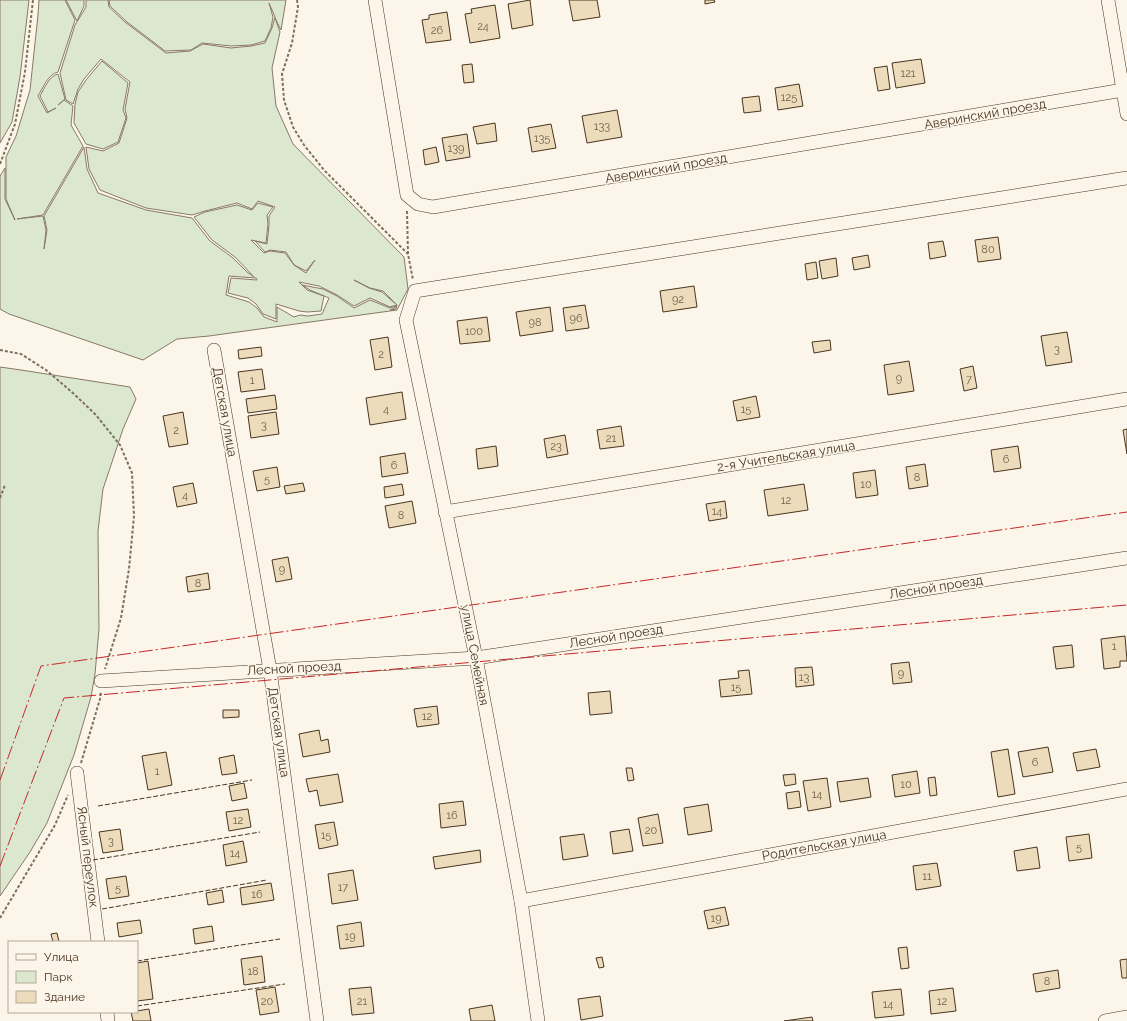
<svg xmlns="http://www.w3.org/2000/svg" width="1127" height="1021" font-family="Raleway,sans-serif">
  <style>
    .green { fill: #dce7d0; stroke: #887966; fill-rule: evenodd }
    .building { fill: #ecdcbc; stroke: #4a3520 }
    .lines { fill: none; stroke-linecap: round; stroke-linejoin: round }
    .minor-casing { stroke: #4a3520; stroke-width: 14 }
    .path { stroke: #7f6f5c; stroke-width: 2; stroke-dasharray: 3 2; stroke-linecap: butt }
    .minor { stroke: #fbf6e9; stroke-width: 13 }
    .fence { stroke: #4a3520; stroke-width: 1; stroke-dasharray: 5 2; stroke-linecap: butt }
    .power { stroke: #c62828; stroke-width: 1; stroke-dasharray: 14 3 2 3; stroke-linecap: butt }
    .labels { text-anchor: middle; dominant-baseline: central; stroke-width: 3; stroke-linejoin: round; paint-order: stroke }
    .number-label { font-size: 11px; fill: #725f47 }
    .street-label { font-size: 13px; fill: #4a3520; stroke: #fbf6e9 }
  </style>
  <rect width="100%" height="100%" fill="#fbf6e9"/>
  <g class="green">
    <path d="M0,0H29L20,77L12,122L0,143Z"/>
    <path d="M39,0H65L75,20L58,72C48,74 43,88 38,96L47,113L56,108L48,112L40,96C44,89 49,76 58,74L65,99L58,105L64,100L73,106L71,125L83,146L43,215L17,219L43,216L46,230L44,249L47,230L44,216L84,147L87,169L98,193L146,210L192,218L210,241L233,258L247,272L254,277L235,257L212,240L194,217L205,212L237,205L252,210L258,203L273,207L267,215L268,224L266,243L251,240L264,253L270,251L285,253L294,265L306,273L315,260L306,271L294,265L286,252L270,250L265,252L255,241L267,244L269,225V216L275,207L258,201L252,209L237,203L205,211L192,215L146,208L100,190L89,169L86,147L103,151L119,143L127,118L125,109L130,82L101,59L84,79L78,89L73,104L66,100L60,73L75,25L86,7V0H108L109,7L125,22L166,53L190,51L203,44L231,48L251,46L265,43L272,28L275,17L269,3L273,17L271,28L265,41L251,45L231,46L202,43L191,50L165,51L127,22L110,6L109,0H286L281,30L275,18L280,32L272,68L276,106L293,144L404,257L408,289L397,310L209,336L177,339L143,360L9,314L0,309V176L5,168V199L15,220L6,199V157L16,136L30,90L38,15ZM229,276L256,278L257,280L231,278L228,293L248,298L256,304L263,314L276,319V304L299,311L307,312L321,311L324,296L307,290L299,282L319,286L337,295L354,306L370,298L390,307L397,305L382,292L369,288L354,280L370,288L383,291L397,305L396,309L390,310L395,308L396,306L390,308L370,300L354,308L337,296L323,289L302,285L310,290L329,298L322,314L308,316L300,315L294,317L277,307V322L264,317L257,308L249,302L226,295Z"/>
    <path d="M66,0H84V6L77,21Z"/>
    <path d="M102,61L128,83L123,110L126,118L118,142L103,149L86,144L74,123L75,104L78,92L86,80Z"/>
    <path d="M0,367L21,370L130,387L136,399L123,429L103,489L98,531L99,629L95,674L91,697L74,755L47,823L30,852L0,896Z"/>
  </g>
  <g class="building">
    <path d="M530,0L533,25L512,29L508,4Z"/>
    <path d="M569,0H597L600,17L573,21Z"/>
    <path d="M705,0H714L715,2L705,4Z"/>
    <path d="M495,5L500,38L470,43L465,14L472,13L471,9Z"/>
    <path d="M447,12L451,40L426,43L422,20L429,19V15Z"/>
    <path d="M921,59L925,83L896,88L892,63Z"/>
    <path d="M472,64L474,82L464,83L462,65Z"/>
    <path d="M887,66L890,89L878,91L874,68Z"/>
    <path d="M799,84L803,106L778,110L775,88Z"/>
    <path d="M759,96L761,111L744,113L742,98Z"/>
    <path d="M617,110L622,137L587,143L582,116Z"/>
    <path d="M495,123L497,141L477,144L473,127Z"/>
    <path d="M551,124L556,148L532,152L528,128Z"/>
    <path d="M467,134L470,157L446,161L442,138Z"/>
    <path d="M436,147L439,162L425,165L423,150Z"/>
    <path d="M998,237L1001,259L978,262L975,240Z"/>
    <path d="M943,241L946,256L930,259L928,243Z"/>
    <path d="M868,255L870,267L854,270L852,258Z"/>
    <path d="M836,258L838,276L822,279L819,261Z"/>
    <path d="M816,262L818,278L807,280L805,264Z"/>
    <path d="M694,286L697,307L663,312L660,291Z"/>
    <path d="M585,305L589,328L566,331L563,308Z"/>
    <path d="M550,307L553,331L520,336L516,312Z"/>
    <path d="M487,317L490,341L460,344L457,321Z"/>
    <path d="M1067,332L1072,362L1046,366L1041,336Z"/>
    <path d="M388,337L392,367L375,370L370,340Z"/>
    <path d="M830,340L831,350L814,353L812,342Z"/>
    <path d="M261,347L262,356L239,359L238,350Z"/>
    <path d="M909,361L914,391L888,395L884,365Z"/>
    <path d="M973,366L977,388L964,391L960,369Z"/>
    <path d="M262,369L265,389L241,392L238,372Z"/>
    <path d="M402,392L406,419L370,425L366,398Z"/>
    <path d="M275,395L277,409L248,413L246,399Z"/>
    <path d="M756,396L760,417L737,421L733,401Z"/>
    <path d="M183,412L188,444L169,447L163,416Z"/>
    <path d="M276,412L279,434L251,438L248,416Z"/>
    <path d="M621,426L624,446L600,449L597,430Z"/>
    <path d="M1127,429V454L1123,430Z"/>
    <path d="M565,435L568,454L547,458L544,439Z"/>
    <path d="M496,446L498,466L478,469L476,449Z"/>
    <path d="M1018,446L1021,468L994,472L991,450Z"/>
    <path d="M405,453L408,473L382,477L380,457Z"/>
    <path d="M925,464L928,486L909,489L906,467Z"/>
    <path d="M277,467L280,487L257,491L253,471Z"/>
    <path d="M875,470L878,495L856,498L853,473Z"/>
    <path d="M193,483L197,503L177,507L173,487Z"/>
    <path d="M303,483L305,491L286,494L284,486Z"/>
    <path d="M402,484L404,495L385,498L384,487Z"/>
    <path d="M804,484L808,510L768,516L764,490Z"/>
    <path d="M412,501L416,523L389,528L385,506Z"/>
    <path d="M725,501L727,518L709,521L706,504Z"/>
    <path d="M288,557L292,579L276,582L272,560Z"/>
    <path d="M208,573L210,589L188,592L186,577Z"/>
    <path d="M1125,636L1127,661H1120V667L1104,669L1101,639Z"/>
    <path d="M1072,645L1074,667L1056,669L1053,647Z"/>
    <path d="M909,662L912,682L893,684L891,664Z"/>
    <path d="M812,667L814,685L796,687L795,668Z"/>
    <path d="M749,670L752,694L721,697L719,680L739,678L738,671Z"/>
    <path d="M610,691L612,713L590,715L588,693Z"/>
    <path d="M437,706L439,724L417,727L414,709Z"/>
    <path d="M223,710H239V717L223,718Z"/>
    <path d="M319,730L321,741L328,739L330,752L303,757L299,734Z"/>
    <path d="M1048,747L1053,772L1023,777L1018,752Z"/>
    <path d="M1008,749L1015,794L998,797L991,752Z"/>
    <path d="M1096,749L1100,767L1077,771L1073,753Z"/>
    <path d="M166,752L172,785L148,790L142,756Z"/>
    <path d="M234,755L237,773L222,775L219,758Z"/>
    <path d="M626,768H632L634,780L628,781Z"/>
    <path d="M917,771L920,793L895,797L892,775Z"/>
    <path d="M338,774L343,802L320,806L317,790L309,792L306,779Z"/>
    <path d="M795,774L796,784L785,786L783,775Z"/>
    <path d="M935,777L937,795L930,796L928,778Z"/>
    <path d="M827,778L831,807L808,811L803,781Z"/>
    <path d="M868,778L871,797L840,802L837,782Z"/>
    <path d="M244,783L247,798L232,801L229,786Z"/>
    <path d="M799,791L801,807L788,809L786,793Z"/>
    <path d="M463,801L466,825L441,828L439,804Z"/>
    <path d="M708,804L712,831L688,835L684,808Z"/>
    <path d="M248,809L251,827L229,831L226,812Z"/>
    <path d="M658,814L663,843L643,846L638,818Z"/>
    <path d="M334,822L338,845L319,849L315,825Z"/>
    <path d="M120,829L123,850L103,853L99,832Z"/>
    <path d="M629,829L633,851L613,854L610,832Z"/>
    <path d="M584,834L588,856L563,860L560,837Z"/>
    <path d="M1089,834L1092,858L1069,861L1066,837Z"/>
    <path d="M243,841L247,862L226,866L223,845Z"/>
    <path d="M1037,847L1040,868L1017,871L1014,851Z"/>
    <path d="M480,850L481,862L435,869L433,857Z"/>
    <path d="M937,863L941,886L916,890L913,866Z"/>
    <path d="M353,870L358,900L332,904L328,874Z"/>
    <path d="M126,876L129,896L109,899L106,879Z"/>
    <path d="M271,883L274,900L242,905L240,888Z"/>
    <path d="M222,890L224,902L208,905L206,893Z"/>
    <path d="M725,907L729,925L708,929L704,911Z"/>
    <path d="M140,920L142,933L119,937L117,923Z"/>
    <path d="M361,922L364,946L340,949L337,926Z"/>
    <path d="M212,926L214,941L195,944L193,929Z"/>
    <path d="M57,933L59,942H53L51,934Z"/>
    <path d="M907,947L909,968L901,969L898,948Z"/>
    <path d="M262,956L265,982L244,985L241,959Z"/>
    <path d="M602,957L604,967L599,968L596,958Z"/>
    <path d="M1127,959V978H1122L1120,960Z"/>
    <path d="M148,961L153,999L137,1001V963Z"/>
    <path d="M1058,970L1060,988L1036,992L1033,974Z"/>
    <path d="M275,987L279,1012L260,1015L256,990Z"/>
    <path d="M371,987L374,1013L352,1015L349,989Z"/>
    <path d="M953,988L956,1011L931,1014L929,991Z"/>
    <path d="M901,989L904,1015L875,1018L872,992Z"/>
    <path d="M600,996L603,1016L581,1020L578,999Z"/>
    <path d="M492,1005L495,1021H471L469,1009Z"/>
    <path d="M149,1009L151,1021H133L131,1012H137V1011Z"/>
    <path d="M812,1017L813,1021H784Z"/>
  </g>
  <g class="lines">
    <g class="minor-casing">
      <g id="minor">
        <path d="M375,0L407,195L418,204L433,207L1123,90"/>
        <path d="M1108,0L1127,114"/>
        <path d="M214,350L270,670L317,1021"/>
        <path d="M445,512L1127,399"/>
        <path d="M101,681L476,658L1127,558"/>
        <path d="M77,773L98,942"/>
        <path d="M521,901L1127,789"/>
        <path d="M107,1012L108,1021"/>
        <path d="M538,1021L521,901L476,658L406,320L415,291L1127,178"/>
        <path d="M1105,1021L1127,1017"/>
      </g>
    </g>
    <g class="path">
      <path d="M297,0L298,7L292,43L282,74L284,100L293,127L304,145L324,170L408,254"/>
      <path d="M0,164L15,124L25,72L33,0"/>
      <path d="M407,211L408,254L413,280"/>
      <path d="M0,350L21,354L46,370L74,394L96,415L120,445L132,473L134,516L129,569L121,618L105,669"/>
      <path d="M0,498L5,485"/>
      <path d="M81,763L100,699L101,692"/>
      <path d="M0,918L55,825L68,795"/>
    </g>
    <use href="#minor" class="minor"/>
    <g class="fence">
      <path d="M98,806L252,780"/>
      <path d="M93,860L260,832"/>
      <path d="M102,909L267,880"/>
      <path d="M137,961L280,939"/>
      <path d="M137,1006L285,984"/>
    </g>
    <g class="power">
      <path d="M0,780L41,666L1127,512"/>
      <path d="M0,866L64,698L1127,605"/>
    </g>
  </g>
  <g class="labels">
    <g class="number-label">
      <text x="483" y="26">24</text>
      <text x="437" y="30">26</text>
      <text x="908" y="73">121</text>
      <text x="789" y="97">125</text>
      <text x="602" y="126">133</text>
      <text x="542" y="138">135</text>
      <text x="456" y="148">139</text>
      <text x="988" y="249">80</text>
      <text x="678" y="299">92</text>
      <text x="576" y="318">96</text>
      <text x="535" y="322">98</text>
      <text x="474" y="331">100</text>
      <text x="1057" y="349">3</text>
      <text x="381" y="354">2</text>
      <text x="899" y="378">9</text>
      <text x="969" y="379">7</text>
      <text x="252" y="380">1</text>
      <text x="386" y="409">4</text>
      <text x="746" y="409">15</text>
      <text x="264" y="425">3</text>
      <text x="176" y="430">2</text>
      <text x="611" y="438">21</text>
      <text x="556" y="446">23</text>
      <text x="1006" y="459">6</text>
      <text x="394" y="465">6</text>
      <text x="917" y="477">8</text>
      <text x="267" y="479">5</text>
      <text x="866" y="484">10</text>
      <text x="185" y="495">4</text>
      <text x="786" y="500">12</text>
      <text x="717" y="511">14</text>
      <text x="401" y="515">8</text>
      <text x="282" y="569">9</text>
      <text x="198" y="583">8</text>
      <text x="1114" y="646">1</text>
      <text x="901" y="673">9</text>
      <text x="804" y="677">13</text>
      <text x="736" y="687">15</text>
      <text x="427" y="716">12</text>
      <text x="1035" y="762">6</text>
      <text x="157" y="771">1</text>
      <text x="906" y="784">10</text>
      <text x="817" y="794">14</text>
      <text x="452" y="815">16</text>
      <text x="238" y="820">12</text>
      <text x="651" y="830">20</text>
      <text x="326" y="835">15</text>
      <text x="111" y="841">3</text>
      <text x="1079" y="847">5</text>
      <text x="235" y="853">14</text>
      <text x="927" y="876">11</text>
      <text x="343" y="887">17</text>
      <text x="118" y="888">5</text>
      <text x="257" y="894">16</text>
      <text x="716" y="918">19</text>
      <text x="350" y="936">19</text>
      <text x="253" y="971">18</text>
      <text x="1047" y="981">8</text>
      <text x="267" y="1001">20</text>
      <text x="362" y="1001">21</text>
      <text x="942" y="1001">12</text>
      <text x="888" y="1004">14</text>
    </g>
    <g class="street-label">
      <text transform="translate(985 114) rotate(-10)">Аверинский проезд</text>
      <text transform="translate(666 168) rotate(-10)">Аверинский проезд</text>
      <text transform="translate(225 412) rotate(80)">Детская улица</text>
      <text transform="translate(786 456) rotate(-9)">2-я Учительская улица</text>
      <text transform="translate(936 587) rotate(-9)">Лесной проезд</text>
      <text transform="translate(616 636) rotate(-9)">Лесной проезд</text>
      <text transform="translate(475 655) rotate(79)">улица Семейная</text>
      <text transform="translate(294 668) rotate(-3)">Лесной проезд</text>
      <text transform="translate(279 732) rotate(82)">Детская улица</text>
      <text transform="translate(824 845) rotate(-10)">Родительская улица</text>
      <text transform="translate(88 857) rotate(83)">Ясный переулок</text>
    </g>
  </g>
  <rect x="8" y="941" width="130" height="72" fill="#fbf6e9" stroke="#b4a999"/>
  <rect x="16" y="954" width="20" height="6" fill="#fbf6e9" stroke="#b4a999"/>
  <text x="44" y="961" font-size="12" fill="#4a3520">Улица</text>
  <rect x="16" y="971" width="20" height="12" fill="#dce7d0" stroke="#b4a999"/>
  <text x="44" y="981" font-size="12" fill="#4a3520">Парк</text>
  <rect x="16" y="991" width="20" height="12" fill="#ecdcbc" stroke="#b4a999"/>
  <text x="44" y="1001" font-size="12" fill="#4a3520">Здание</text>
</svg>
